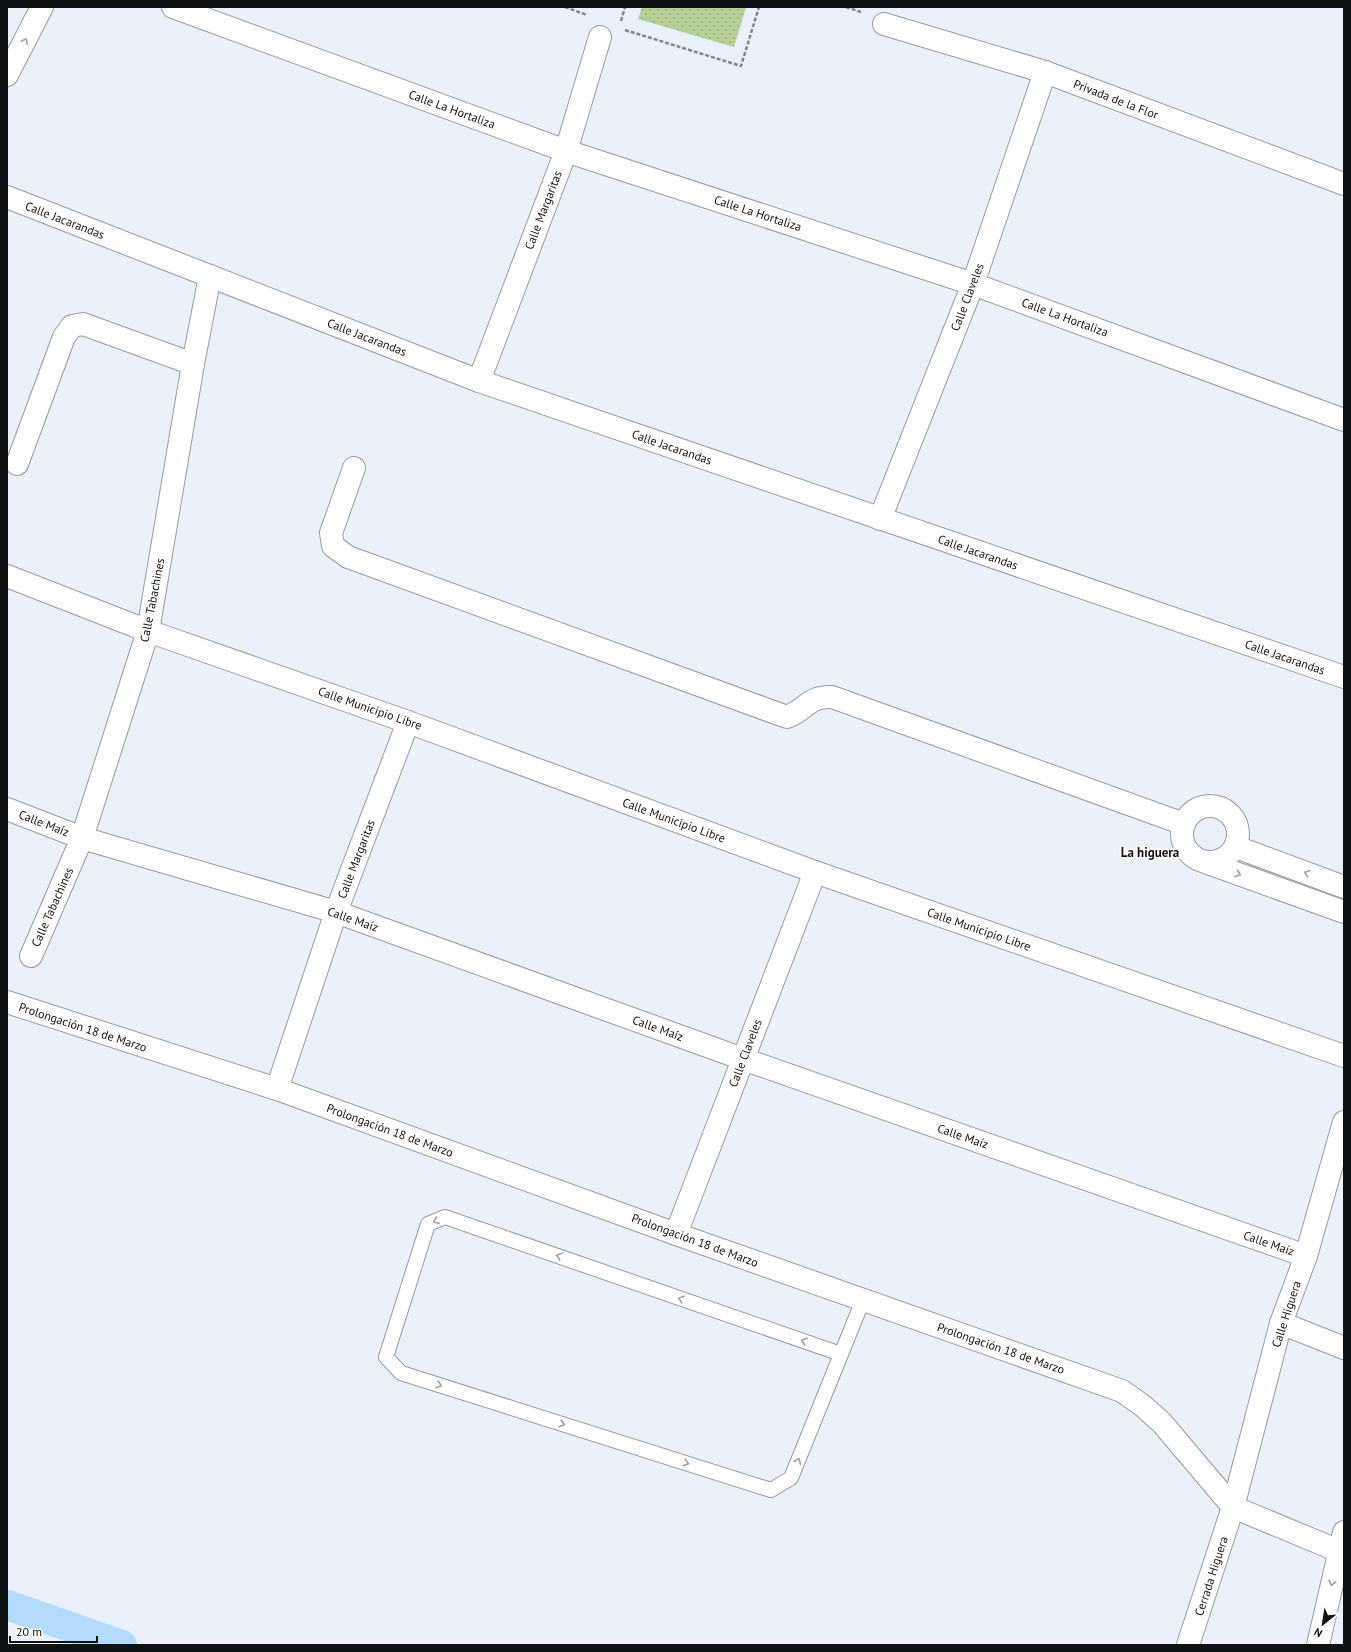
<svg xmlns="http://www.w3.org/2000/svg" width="1351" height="1652" font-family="'PT Sans',sans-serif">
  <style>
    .grass { fill: url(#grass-dots) }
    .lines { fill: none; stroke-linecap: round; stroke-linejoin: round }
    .canal { stroke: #b4dbff; stroke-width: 30 }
    .service-casing { stroke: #959ca4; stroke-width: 16 }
    .minor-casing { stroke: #959ca4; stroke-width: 24 }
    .tertiary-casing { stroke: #959ca4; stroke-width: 24 }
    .path { stroke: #81868c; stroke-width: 2.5; stroke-dasharray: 4 2; stroke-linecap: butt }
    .service { stroke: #fff; stroke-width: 14 }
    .minor { stroke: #fff; stroke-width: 22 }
    .tertiary { stroke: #fff; stroke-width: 22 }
    .oneway { stroke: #9fa0a1 }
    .labels { text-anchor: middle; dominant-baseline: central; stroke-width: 3.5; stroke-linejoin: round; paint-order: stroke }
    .street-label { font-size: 12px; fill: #0f1214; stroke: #fff }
    .neighbourhood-label { font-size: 13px; font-weight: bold; fill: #0f1214; stroke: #fff }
  </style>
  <defs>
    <pattern id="grass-dots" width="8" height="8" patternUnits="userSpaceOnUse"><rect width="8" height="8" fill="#b6d098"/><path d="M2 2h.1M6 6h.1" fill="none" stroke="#9bb282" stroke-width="1.8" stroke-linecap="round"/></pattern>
  </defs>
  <rect width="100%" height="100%" fill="#eaf1fa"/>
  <path class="grass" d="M642,7H746L734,47L638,19Z"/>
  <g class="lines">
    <path class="canal" d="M7,1605L122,1645"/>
    <g class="service-casing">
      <path id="service" d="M841,1354L445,1217L428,1224L386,1357L401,1373L771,1490L791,1478L863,1300"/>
    </g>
    <g class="minor-casing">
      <g id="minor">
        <path d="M173,7L566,151L973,284L1344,420"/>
        <path d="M884,24L1045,72L1344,184"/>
        <path d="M7,75L42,7"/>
        <path d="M7,197L479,381L1344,677"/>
        <path d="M479,381L566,151L600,37"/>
        <path d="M17,464L64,337L72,326L83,324L193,364"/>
        <path d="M354,468L331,533L333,546L348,557L787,717C806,710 808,696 832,697L1184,824"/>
        <path d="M880,519L973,284L1045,72"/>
        <path d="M7,576L148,631L408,722L815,872L1344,1056"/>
        <circle cx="1210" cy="834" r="28"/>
        <path d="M7,809L82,838L336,912L743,1059L1306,1256"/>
        <path d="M1236,847L1344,887"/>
        <path d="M1205,862L1344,912"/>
        <path d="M31,956L82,838L148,631L193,364L210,276"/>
        <path d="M277,1089L336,912L408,722"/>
        <path d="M676,1234L815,872"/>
        <path d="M1281,1323L1344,1348"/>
        <path d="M1188,1645L1233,1507L1281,1323L1306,1256L1344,1122"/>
      </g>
    </g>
    <g class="tertiary-casing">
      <g id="tertiary">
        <path d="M7,1002L277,1089L676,1234L1122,1391L1143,1406L1162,1423L1233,1507L1339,1551"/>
        <path d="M1318,1645L1344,1532"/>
      </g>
    </g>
    <g class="path">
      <path d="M565,7L587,15"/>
      <path d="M846,7L861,12"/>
      <path d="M621,21L625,7"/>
      <path d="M625,30L741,66L759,7"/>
    </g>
    <use href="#service" class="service"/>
    <use href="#minor" class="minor"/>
    <use href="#tertiary" class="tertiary"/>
  </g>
  <defs><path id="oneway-chevron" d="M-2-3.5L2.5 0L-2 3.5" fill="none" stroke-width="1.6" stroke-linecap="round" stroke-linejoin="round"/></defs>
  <g class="oneway">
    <use href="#oneway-chevron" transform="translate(25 41) rotate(-63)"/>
    <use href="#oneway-chevron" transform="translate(1307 873) rotate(-160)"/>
    <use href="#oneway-chevron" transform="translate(1238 874) rotate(20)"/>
    <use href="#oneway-chevron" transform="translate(436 1221) rotate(158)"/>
    <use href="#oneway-chevron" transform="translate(559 1256) rotate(-161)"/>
    <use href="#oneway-chevron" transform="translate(681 1299) rotate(-161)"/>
    <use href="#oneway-chevron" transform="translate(804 1341) rotate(-161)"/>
    <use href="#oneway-chevron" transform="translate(439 1385) rotate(18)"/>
    <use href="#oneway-chevron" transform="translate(562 1424) rotate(18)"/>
    <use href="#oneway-chevron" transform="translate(798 1461) rotate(-68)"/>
    <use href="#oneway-chevron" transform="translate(686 1463) rotate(18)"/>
    <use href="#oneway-chevron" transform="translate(1332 1583) rotate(102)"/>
  </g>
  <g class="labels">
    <g class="street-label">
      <text transform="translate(1116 99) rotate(21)">Privada de la Flor</text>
      <text transform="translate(452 109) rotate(20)">Calle La Hortaliza</text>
      <text transform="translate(543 210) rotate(-69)">Calle Margaritas</text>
      <text transform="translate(758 213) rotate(18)">Calle La Hortaliza</text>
      <text transform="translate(65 220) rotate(21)">Calle Jacarandas</text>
      <text transform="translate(967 297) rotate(-69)">Calle Claveles</text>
      <text transform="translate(1065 317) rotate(20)">Calle La Hortaliza</text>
      <text transform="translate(367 337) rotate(21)">Calle Jacarandas</text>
      <text transform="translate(672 447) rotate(19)">Calle Jacarandas</text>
      <text transform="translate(978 552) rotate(19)">Calle Jacarandas</text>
      <text transform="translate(152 600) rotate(-79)">Calle Tabachines</text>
      <text transform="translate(1285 657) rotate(19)">Calle Jacarandas</text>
      <text transform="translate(370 708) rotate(19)">Calle Municipio Libre</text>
      <text transform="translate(674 820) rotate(20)">Calle Municipio Libre</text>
      <text transform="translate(44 823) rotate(21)">Calle Maíz</text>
      <text transform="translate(356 859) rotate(-69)">Calle Margaritas</text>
      <text transform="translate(52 907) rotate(-66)">Calle Tabachines</text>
      <text transform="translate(353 919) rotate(19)">Calle Maíz</text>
      <text transform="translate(979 929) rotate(19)">Calle Municipio Libre</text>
      <text transform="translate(83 1027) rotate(18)">Prolongación 18 de Marzo</text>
      <text transform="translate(658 1028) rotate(20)">Calle Maíz</text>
      <text transform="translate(745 1053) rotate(-69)">Calle Claveles</text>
      <text transform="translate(390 1130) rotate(20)">Prolongación 18 de Marzo</text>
      <text transform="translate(963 1136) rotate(19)">Calle Maíz</text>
      <text transform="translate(695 1240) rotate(20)">Prolongación 18 de Marzo</text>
      <text transform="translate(1269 1243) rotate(19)">Calle Maíz</text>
      <text transform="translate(1286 1314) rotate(-72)">Calle Higuera</text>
      <text transform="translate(1001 1348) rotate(19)">Prolongación 18 de Marzo</text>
      <text transform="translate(1211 1576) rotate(-72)">Cerrada Higuera</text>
    </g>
    <g class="neighbourhood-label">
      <text x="1150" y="852">La higuera</text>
    </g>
  </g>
  <rect width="1351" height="1652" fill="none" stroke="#0f1214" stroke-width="16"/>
  <g transform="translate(1323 1624) rotate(210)" stroke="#ffffff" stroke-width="3" paint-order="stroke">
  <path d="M0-3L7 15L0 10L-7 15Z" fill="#0f1214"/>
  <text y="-6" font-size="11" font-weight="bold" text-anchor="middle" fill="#0f1214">N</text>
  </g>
  <path d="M10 1636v6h87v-6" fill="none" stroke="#0f1214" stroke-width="2"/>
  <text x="16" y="1636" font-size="12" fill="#0f1214" stroke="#ffffff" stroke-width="3" paint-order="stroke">20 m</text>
</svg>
